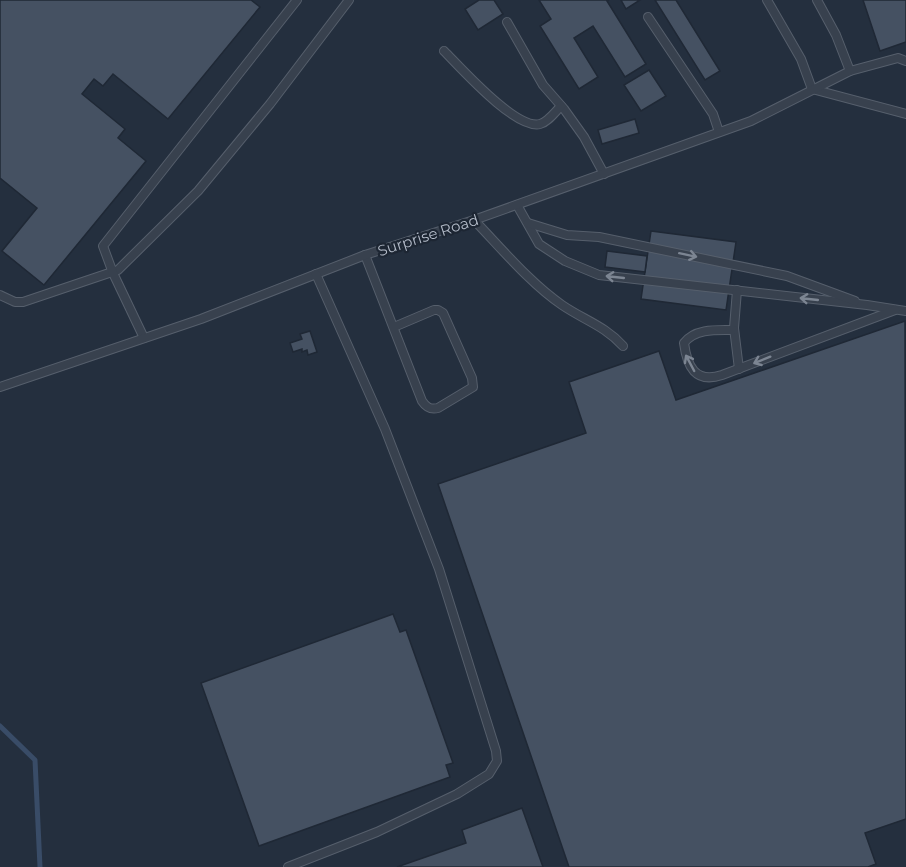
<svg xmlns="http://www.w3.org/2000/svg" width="906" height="867" font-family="Montserrat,sans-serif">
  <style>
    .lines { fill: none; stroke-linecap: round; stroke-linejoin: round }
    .stream { stroke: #394c67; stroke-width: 5 }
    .building { fill: #455162; stroke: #1f2835; stroke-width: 1.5 }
    .service-casing { stroke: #565f6c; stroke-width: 10 }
    .service { stroke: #38414e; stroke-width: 8 }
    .oneway { stroke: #7c8592 }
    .labels { text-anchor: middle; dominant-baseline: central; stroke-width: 4.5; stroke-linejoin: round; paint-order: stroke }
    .street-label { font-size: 15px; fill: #b4bcc9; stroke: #1d2633 }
  </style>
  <rect width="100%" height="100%" fill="#242f3e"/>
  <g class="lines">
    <path class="stream" d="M0,726L35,760L40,867"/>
  </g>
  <g class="building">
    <path d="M0,0H251L260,7L168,119L113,74L103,86L94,79L82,94L125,129L118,138L146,161L44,285L2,251L37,208L0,178Z"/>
    <path d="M479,0H494L503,14L478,30L465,9Z"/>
    <path d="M539,0H609L607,1L646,64L625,77L593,26L574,38L598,77L579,89L540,26L551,19Z"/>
    <path d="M621,0H640L626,9Z"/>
    <path d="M655,0H676L720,71L705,80Z"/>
    <path d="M863,0H906V42L880,51Z"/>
    <path d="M649,70L666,96L641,111L624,85Z"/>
    <path d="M635,119L639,133L602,144L598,130Z"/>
    <path d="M651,231L736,242L726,310L641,299Z"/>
    <path d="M607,251L647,256L645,272L605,267Z"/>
    <path d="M905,321L906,819L865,833L876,864L868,867H569L438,484L586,433L569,382L659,351L676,400Z"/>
    <path d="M310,331L317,352L308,355L307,350L302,352V349L293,352L290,343L302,339L300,334Z"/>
    <path d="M393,614L400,632L406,630L453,763L446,765L450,777L259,846L201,683Z"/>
    <path d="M522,808L543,867H397L466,843L462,830Z"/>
  </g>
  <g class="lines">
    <g class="service-casing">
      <g id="service">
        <path d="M767,0L801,59L812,89L906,114"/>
        <path d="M817,0L836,35L850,71"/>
        <path d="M648,17L713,114L719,132"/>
        <path d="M507,22L543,85L564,109L584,137L604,174"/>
        <path d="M444,51C461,68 516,130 540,124C548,122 555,112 561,106"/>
        <path d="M517,205L539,244L565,261L599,275L867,305L906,311"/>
        <path d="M474,220C501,248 530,283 562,305C584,320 605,326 623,346"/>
        <path d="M528,223L567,235L599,237L787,276L855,301"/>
        <path d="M365,255L422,401C426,407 430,410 438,408L473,387L472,378L443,313L438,310H434L394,327"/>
        <path d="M737,290L734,328L739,369"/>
        <path d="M0,295L15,302H23L118,270L198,191L270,104L349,0"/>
        <path d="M734,330C718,330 695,328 684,343C687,366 695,384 722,375L895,310"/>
        <path d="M144,338L113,273L103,246L297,0"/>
        <path d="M0,387L201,319L365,255L474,220L751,121L850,71L898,58L906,61"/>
        <path d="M288,867L377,832L457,794L489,774L497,761L496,751L439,569L385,429L316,274"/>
      </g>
    </g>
    <use href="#service" class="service"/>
  </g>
  <defs><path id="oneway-shaft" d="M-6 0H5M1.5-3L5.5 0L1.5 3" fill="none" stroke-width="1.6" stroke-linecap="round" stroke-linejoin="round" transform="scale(1.5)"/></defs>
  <g class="oneway">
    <use href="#oneway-shaft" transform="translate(688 255) rotate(12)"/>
    <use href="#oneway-shaft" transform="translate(615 277) rotate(-174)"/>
    <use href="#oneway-shaft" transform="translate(809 299) rotate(-174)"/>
    <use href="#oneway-shaft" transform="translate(762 360) rotate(158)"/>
    <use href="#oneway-shaft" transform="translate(690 363) rotate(-118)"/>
  </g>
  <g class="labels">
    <g class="street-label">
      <text transform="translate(428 235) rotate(-18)">Surprise Road</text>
    </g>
  </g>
</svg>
